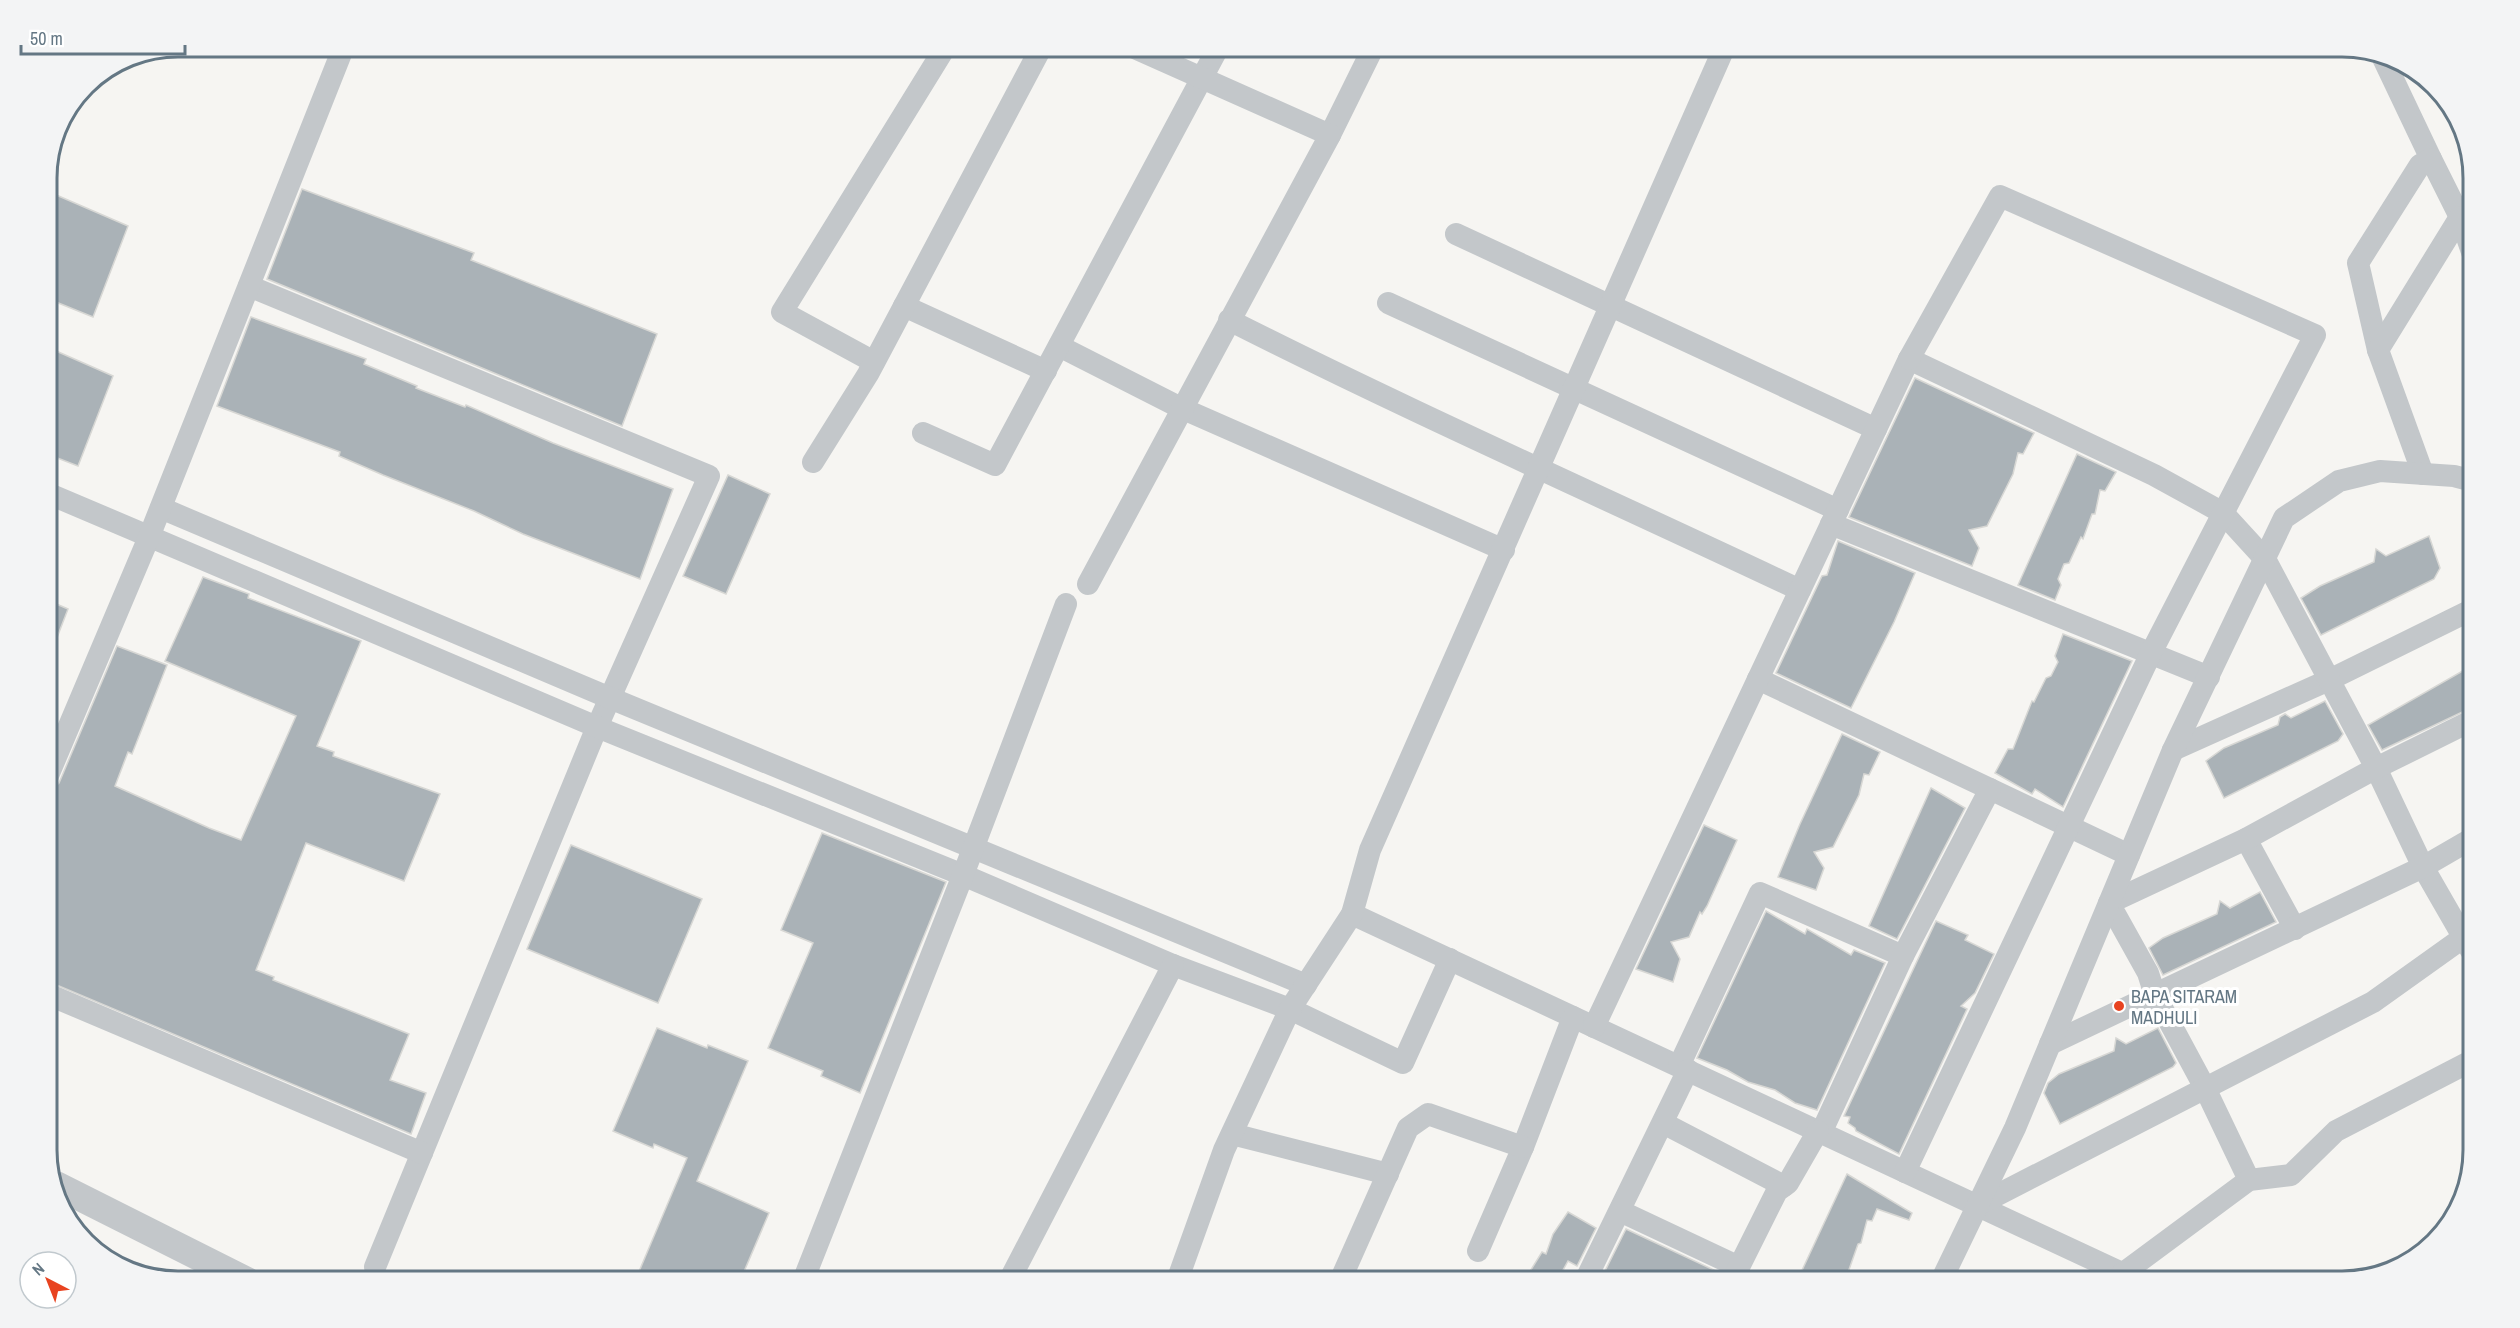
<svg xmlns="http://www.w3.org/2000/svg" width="2520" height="1328" font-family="'Archivo Narrow',sans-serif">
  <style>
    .building { fill: #aab2b7; stroke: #d7d7d4; stroke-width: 1.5 }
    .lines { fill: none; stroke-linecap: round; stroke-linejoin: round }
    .minor { stroke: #c3c7ca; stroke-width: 22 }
    .tertiary { stroke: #c3c7ca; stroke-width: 28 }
    .poi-dot { fill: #e84320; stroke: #fff; stroke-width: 2 }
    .labels { text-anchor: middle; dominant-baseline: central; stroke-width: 6; stroke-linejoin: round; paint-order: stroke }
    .poi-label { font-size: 18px; fill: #647784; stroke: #fff; text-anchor: start }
    .rim { fill: none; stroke: #647784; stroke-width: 3 }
  </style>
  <rect width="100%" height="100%" fill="#f6f5f2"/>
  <g class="building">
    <path d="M302,189L474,253L471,260L657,334L622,426L267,279Z"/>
    <path d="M47,191L128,226L93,317L51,300L52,298L47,296Z"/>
    <path d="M251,317L366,359L364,364L417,386L416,388L465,407L466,405L553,443L673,489L640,579L523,534L474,511L383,475L339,456L340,452L217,406Z"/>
    <path d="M47,347L113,376L78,466L47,454Z"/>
    <path d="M1915,378L2034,433L2023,454L2018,453L2013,474L1987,526L1969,530L1979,548L1972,566L1849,517Z"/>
    <path d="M2077,454L2116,472L2105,491L2100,490L2095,514H2092L2083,539L2081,537L2069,563L2064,564L2058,579L2061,585L2055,600L2018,585Z"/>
    <path d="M728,475L770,494L726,594L683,576Z"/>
    <path d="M2429,536L2440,568L2434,579L2321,635L2301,598L2320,586L2374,562L2376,549L2386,556Z"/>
    <path d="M1838,541L1915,573L1894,622L1851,708L1776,673L1822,576L1827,575Z"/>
    <path d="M203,577L249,594L248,598L361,641L317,746L334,752L333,756L440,794L404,881L306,843L256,970L274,977L273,980L409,1034L390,1080L426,1093L411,1134L47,981V799L50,791L59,783L117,646L167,665L132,754L128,752L115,786L209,828L241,840L296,716L165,661Z"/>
    <path d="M47,600L68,609L48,661H47Z"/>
    <path d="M2063,634L2132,661L2063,807L2035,789L2032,794L1995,773L2008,749H2013L2032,701L2034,702L2046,678L2051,676L2058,662L2055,656Z"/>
    <path d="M2473,665V707L2382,750L2368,725Z"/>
    <path d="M2325,701L2343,734L2338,741L2224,798L2206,761L2224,748L2278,725L2280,717L2285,714L2291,718Z"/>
    <path d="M1842,734L1880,752L1869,775L1864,774L1859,795L1833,847L1814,852L1824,868L1816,890L1778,877L1800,824Z"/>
    <path d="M1931,788L1965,808L1897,939L1869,926Z"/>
    <path d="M1704,825L1737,840L1707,906L1702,914L1700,912L1689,937L1671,942L1680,959L1673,982L1636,969Z"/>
    <path d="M822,833L946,882L860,1093L821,1076L823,1071L768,1048L813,943L781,930Z"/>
    <path d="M571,845L702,899L658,1003L527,949Z"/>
    <path d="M2260,892L2276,922L2163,975L2149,948L2163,938L2217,914L2220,901L2230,908Z"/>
    <path d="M1766,911L1805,934L1807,929L1851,955L1854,950L1885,963L1817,1110L1795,1103L1775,1090L1748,1082L1727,1070L1697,1058Z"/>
    <path d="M1936,921L1968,935L1965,940L1994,954L1975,993L1961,1006L1967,1009L1899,1154L1856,1131L1855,1128L1848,1123L1850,1117L1844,1116Z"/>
    <path d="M657,1028L707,1048L708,1045L748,1061L697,1181L769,1213L740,1281H635L687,1158L654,1144L653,1148L613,1131Z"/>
    <path d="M2158,1028L2176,1063L2173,1067L2060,1124L2044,1093L2048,1083L2059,1074L2114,1051L2116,1038L2126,1044Z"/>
    <path d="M1847,1174L1912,1213L1909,1220L1877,1209L1872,1221L1867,1220L1861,1243L1858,1244L1845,1281H1797Z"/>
    <path d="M1568,1212L1596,1228L1577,1266L1568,1261L1557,1281H1524L1542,1252L1546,1254L1553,1234Z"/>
    <path d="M1626,1229L1714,1270L1709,1281H1600Z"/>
  </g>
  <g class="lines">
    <g class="minor">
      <path d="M2382,56L2431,159"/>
      <path d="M1330,135L1374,46"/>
      <path d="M1456,234L1876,429"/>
      <path d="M249,286L709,476L597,727L375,1267"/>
      <path d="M1388,303L1838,510"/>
      <path d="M904,306L1046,371"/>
      <path d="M1229,320C1417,415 1610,500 1800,590"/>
      <path d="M1059,346L1181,408L1504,550"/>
      <path d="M2378,350L2358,263L2420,165L2431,159L2460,217"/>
      <path d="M874,362L782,312L946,46"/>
      <path d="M923,433L995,465L1219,46"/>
      <path d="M813,462L868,374L1042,46"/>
      <path d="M2423,474L2378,350L2460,217L2473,255"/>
      <path d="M47,493L597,727L963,875L1173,965L1290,1009L1403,1063L1450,959"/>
      <path d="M161,508L610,698L1306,985"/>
      <path d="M1831,524L2209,677"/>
      <path d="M1088,584L1330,135L1130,46"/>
      <path d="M1758,679L2129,855"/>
      <path d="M2173,750L2329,680L2465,613L2473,612"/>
      <path d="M47,778L149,537L344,46"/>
      <path d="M2246,839L2295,929"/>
      <path d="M1352,914L2139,1281"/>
      <path d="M47,994L422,1153"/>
      <path d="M1594,1027L1909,359L2154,475L2223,513L2265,559L2376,768L2423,867L2473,954"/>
      <path d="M2050,1044L2423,867L2473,838"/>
      <path d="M1679,1066L1760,893L1903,956"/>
      <path d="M1663,1123L1784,1186"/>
      <path d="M1821,1133L1903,956L1990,789"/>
      <path d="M1232,1134L1388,1174"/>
      <path d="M1905,1172L2151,653L2315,335L2000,196L1909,359"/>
      <path d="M2249,1180L2205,1088L2155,995L2148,973L2109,903L2246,839L2376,768L2473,720"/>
      <path d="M1978,1205L2373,1002L2464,937L2473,933"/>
      <path d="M1620,1211L1739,1267"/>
      <path d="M1478,1251L1523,1147L1573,1017"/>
      <path d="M2122,1274L2249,1180L2291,1175L2336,1131L2473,1060"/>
      <path d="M803,1281L963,875L1066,604"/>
      <path d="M1009,1281L1173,965"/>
      <path d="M1177,1281L1224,1150L1290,1009L1352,914L1370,850L1725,46"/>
      <path d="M1340,1281L1408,1128L1428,1114L1523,1147"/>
      <path d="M1585,1281L1688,1070"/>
      <path d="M1732,1281L1777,1191L1788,1183L1818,1131"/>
      <path d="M1941,1281L2015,1128L2173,750L2284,518L2339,481L2380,471L2454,476L2473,481"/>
    </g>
    <path class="tertiary" d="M56,1185L247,1281"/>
  </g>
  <circle class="poi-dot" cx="2119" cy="1006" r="6"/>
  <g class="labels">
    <g class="poi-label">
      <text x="2131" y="996">BAPA SITARAM<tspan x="2131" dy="21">MADHULI</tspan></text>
    </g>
  </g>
  <path d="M0 0H2520V1328H0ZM178 57H2342A121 121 0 0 1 2463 178V1150A121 121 0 0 1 2342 1271H178A121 121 0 0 1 57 1150V178A121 121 0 0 1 178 57Z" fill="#f3f4f5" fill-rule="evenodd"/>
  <path class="rim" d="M178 57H2342A121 121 0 0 1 2463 178V1150A121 121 0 0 1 2342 1271H178A121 121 0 0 1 57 1150V178A121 121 0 0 1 178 57Z"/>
  <g transform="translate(48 1280) rotate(318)"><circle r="28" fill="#ffffff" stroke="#c1c9ce" stroke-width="1.5"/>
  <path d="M0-4.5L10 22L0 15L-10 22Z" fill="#e84320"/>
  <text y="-9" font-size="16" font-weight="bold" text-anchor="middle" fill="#647784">N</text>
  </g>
  <path d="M21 45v9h164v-9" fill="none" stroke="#647784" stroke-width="3"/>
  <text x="30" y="45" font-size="18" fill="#647784" stroke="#ffffff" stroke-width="4.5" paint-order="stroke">50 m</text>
</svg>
